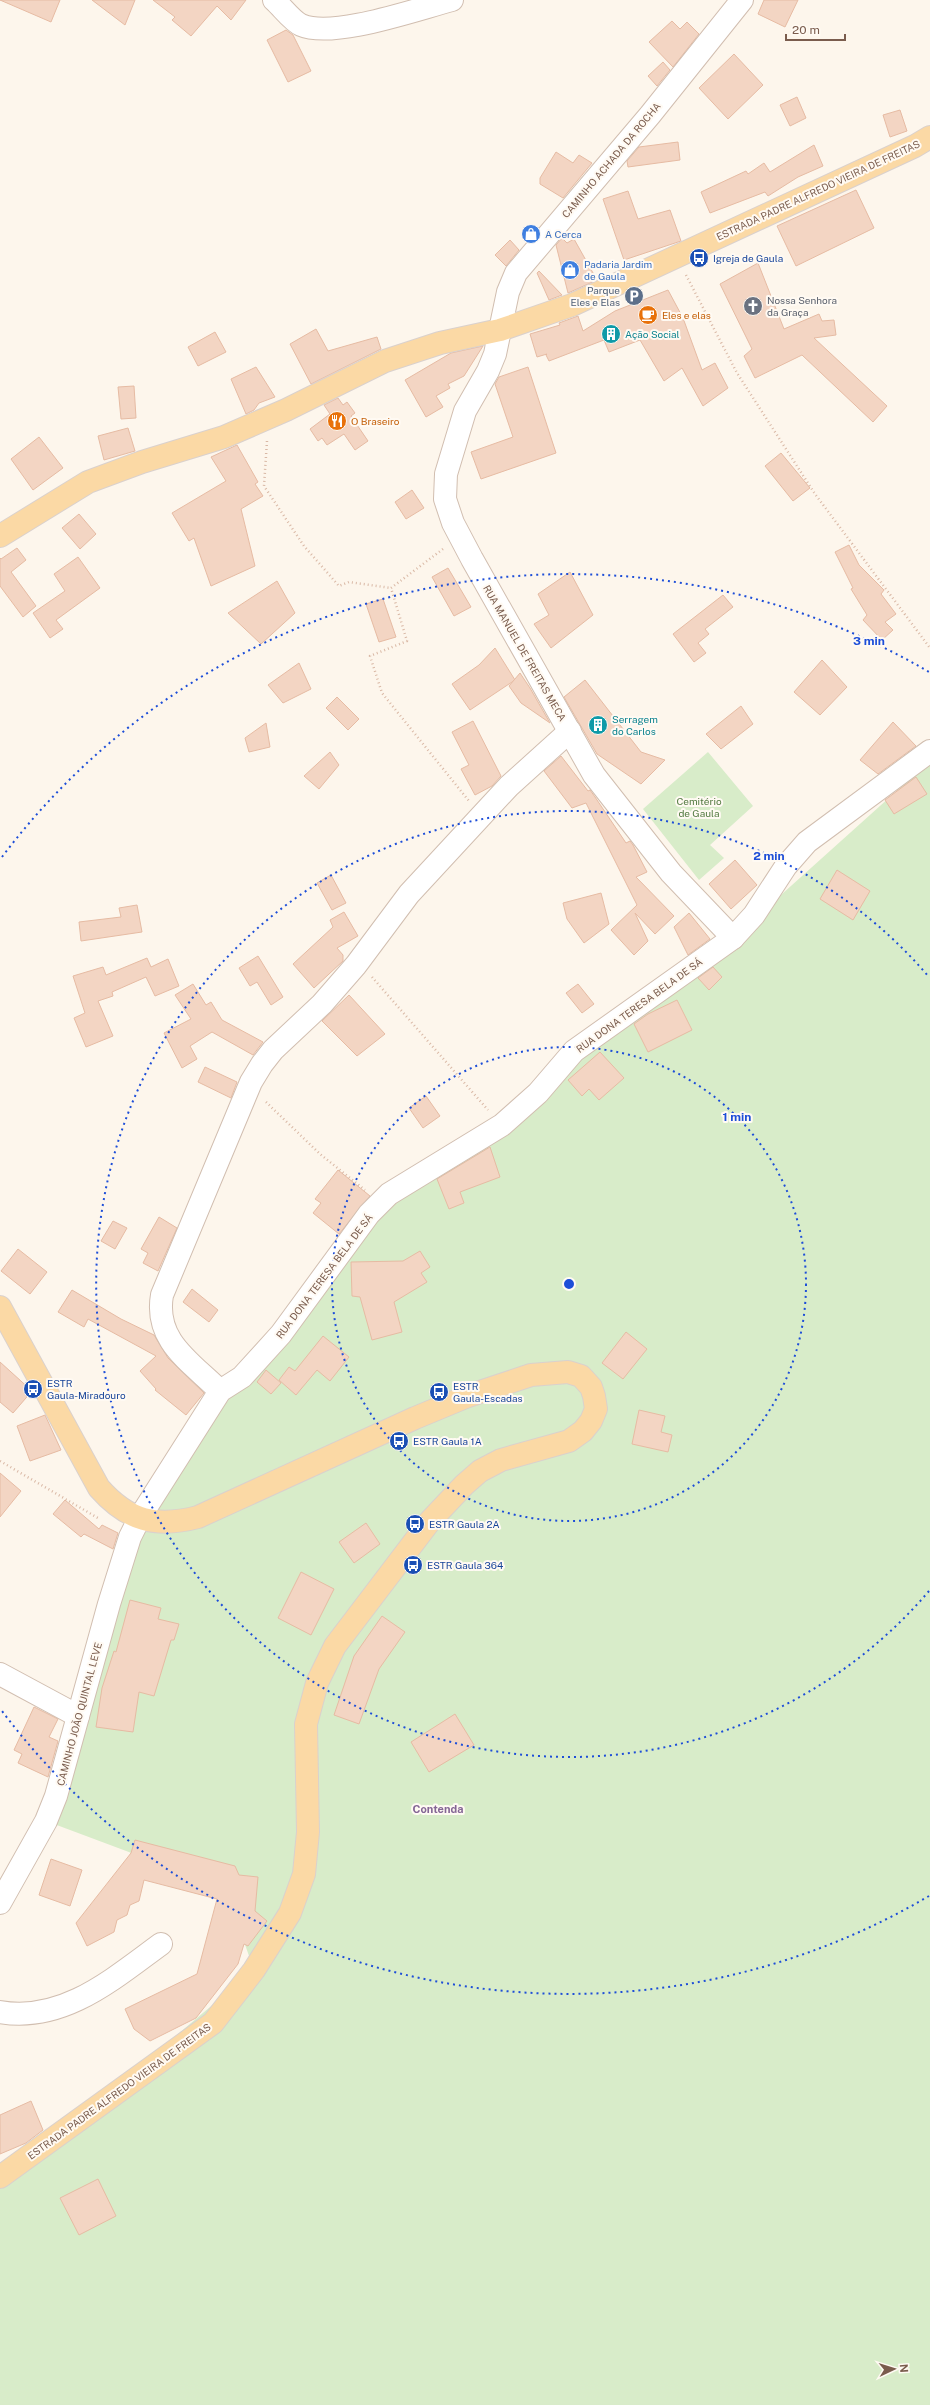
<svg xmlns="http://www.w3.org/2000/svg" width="930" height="2405" font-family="'Public Sans',sans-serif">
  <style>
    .green { fill: #d8ecc9 }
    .building { fill: #f3d5c3; stroke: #e6bba3 }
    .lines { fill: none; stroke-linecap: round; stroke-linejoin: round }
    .minor-casing { stroke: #d1beb0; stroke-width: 24 }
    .major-casing { stroke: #dad1cd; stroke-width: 24 }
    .path { stroke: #d9b8a5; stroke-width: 2.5; stroke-dasharray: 1 3; stroke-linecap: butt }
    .minor { stroke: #fff; stroke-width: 22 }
    .major { stroke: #fbd9a5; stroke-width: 22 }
    .ring { fill: none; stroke: #1d4ed8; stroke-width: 2; stroke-dasharray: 2 4 }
    .labels { text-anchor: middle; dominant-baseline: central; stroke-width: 4; stroke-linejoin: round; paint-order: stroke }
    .street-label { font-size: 10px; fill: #7a5c4d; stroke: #fffaf3 }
    .shop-label { font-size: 10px; fill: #366cbe; stroke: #fffaf3; text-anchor: start }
    .transit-label { font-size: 10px; fill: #164399; stroke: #fffaf3; text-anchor: start }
    .service-label { font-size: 10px; fill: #4e5e75; stroke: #fffaf3; text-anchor: end }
    .worship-label { font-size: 10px; fill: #5b616d; stroke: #fffaf3; text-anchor: start }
    .food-label { font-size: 10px; fill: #c56008; stroke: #fffaf3; text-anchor: start }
    .culture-label { font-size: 10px; fill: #0d838f; stroke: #fffaf3; text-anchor: start }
    .park-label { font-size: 10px; fill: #537a41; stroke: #fffaf3 }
    .neighbourhood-label { font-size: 11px; font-weight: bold; fill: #846695; stroke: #fffaf3 }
    .centre { fill: #1d4ed8; stroke: #fffaf3; stroke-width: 2 }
    .ring-label { font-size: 12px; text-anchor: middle; font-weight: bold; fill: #1d4ed8; stroke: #fffaf3; stroke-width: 4; stroke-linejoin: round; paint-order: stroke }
  </style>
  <rect width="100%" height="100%" fill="#fdf6ec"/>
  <g class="green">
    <path d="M708,752L753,806L710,845L724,858L699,880L643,809Z"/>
    <path d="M930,761V2405H0V2177L58,2135L254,1970L225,1888L46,1821L140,1517L369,1214L733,938Z"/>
  </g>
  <g class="building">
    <path d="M0,0H60L51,22Z"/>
    <path d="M92,0H135L125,25Z"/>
    <path d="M153,0H246L231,20L217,6L191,36L172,20L175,17Z"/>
    <path d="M764,0H798L785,27L758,14Z"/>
    <path d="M672,21L680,29L687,22L699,34L673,67L649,42Z"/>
    <path d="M286,30L293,35L311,71L288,82L267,40Z"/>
    <path d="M734,54L763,85L728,119L699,88Z"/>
    <path d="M663,62L670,70L657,86L648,76Z"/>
    <path d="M797,97L806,118L790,126L780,105Z"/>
    <path d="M900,110L907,131L890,137L883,115Z"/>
    <path d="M678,142L680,160L628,167L627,161L639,147Z"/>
    <path d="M814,145L823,166L798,177L768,196L765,192L710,213L701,192L746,171L748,174L764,163L770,172Z"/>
    <path d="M556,152L573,163L579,155L592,163L563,198L540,184V178Z"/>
    <path d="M856,190L874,228L796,266L777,226Z"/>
    <path d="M628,191L638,219L670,210L681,241L624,260L603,199Z"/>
    <path d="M562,238L567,243L574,239L597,280L568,293L556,245Z"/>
    <path d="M510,240L519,250L506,266L495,255Z"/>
    <path d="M758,263L784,329L819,314L822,321L834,320L836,335L814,338L887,406L873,422L802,355L755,378L744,356L752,349L720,284Z"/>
    <path d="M539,271L562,295L549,300L537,273Z"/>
    <path d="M668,290L683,318L702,370L715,363L728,388L703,406L682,368L664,381L640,340L609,352L604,340L549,361L546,355L547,354L537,357L530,334L560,325L559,323L578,316L583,331L615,311Z"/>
    <path d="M316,329L328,351L377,337L381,349L311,384L290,344Z"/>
    <path d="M215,332L226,352L198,366L188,347Z"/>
    <path d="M483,346L464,376L448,384L450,388L436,396L443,407L426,417L405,380L451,353Z"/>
    <path d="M256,367L275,397L259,403L254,410L246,414L231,379Z"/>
    <path d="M528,367L556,453L481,479L471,452L513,437L495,384L499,377Z"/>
    <path d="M134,386L136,418L121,419L118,387Z"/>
    <path d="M338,398L343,405L347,402L355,413L351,416L368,441L355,450L344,434L327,445L322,438L318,441L310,429L330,414L324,405Z"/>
    <path d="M128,428L135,451L104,460L98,436Z"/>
    <path d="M39,437L63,468L33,490L11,459Z"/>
    <path d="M237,445L258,482L255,484L263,496L241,509L255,566L211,586L194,538L189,541L172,513L226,481L211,457Z"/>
    <path d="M781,453L810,488L793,501L765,466Z"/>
    <path d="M412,490L424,508L406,519L395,502Z"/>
    <path d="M79,514L96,534L80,549L62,528Z"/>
    <path d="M849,545L859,565L884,590L881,594L896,614L885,622L893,630L882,640L863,620L867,615L851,589L853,588L835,552Z"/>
    <path d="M17,548L26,560L11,572L36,606L23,617L0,586V558L1,559Z"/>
    <path d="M78,557L100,588L56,620L63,629L50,638L33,613L65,591L54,574Z"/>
    <path d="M448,568L471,607L454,616L432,577Z"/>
    <path d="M570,572L593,615L551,648L534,624L549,615L538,594Z"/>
    <path d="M277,581L295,613L261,644L228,613Z"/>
    <path d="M723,595L733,607L705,629L709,634L698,643L706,653L694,662L673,634Z"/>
    <path d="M383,599L396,637L379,642L366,604Z"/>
    <path d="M495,648L515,680L470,710L452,684L479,665Z"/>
    <path d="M822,660L847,687L820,715L794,692Z"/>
    <path d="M299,663L311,689L283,703L268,685Z"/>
    <path d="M520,673L530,688L550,723L521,703L509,686Z"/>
    <path d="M585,680L641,752L665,760L641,784L597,754L564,697Z"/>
    <path d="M337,697L359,719L348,730L326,708Z"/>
    <path d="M741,706L753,724L721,749L706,734Z"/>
    <path d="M473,721L501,776L492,786L475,795L461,769L469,765L452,732Z"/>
    <path d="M893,722L916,746L878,774L860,760Z"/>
    <path d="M266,723L270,747L249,752L245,738Z"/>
    <path d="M330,752L339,765L319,789L304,776Z"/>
    <path d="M561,756L588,791L590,790L595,797L626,843L630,841L633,845L647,872L636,877L674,916L655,934L635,913L648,941L634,955L611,930L637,905L586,803L572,808L544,771Z"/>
    <path d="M916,777L927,794L894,814L885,800Z"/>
    <path d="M735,860L757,885L731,909L709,884Z"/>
    <path d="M837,870L870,891L853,920L820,899Z"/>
    <path d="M331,875L346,903L332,910L317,883Z"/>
    <path d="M601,893L609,924L584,943L567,919L563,903Z"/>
    <path d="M137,905L142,932L81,941L79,922L121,917L119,908Z"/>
    <path d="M344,912L358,936L337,948L343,955V961L314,988L293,964L333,927L330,920Z"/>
    <path d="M689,913L710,939L688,955L674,927Z"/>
    <path d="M258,956L283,997L271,1005L257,982L250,986L239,968Z"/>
    <path d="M147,958L151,967L168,959L179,986L155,996L146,977L112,992L113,996L98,1001L113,1036L86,1047L74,1018L85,1013L73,976L103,967L106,975Z"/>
    <path d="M713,967L722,977L709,990L698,978Z"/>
    <path d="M193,984L206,1005L211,1002L222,1020L263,1042L253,1055L212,1032L190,1046L197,1059L182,1068L164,1033L191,1019L175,995Z"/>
    <path d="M578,984L594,1004L582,1013L566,993Z"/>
    <path d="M349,995L385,1034L357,1056L322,1021Z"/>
    <path d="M677,1000L692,1030L648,1052L634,1024L648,1014Z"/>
    <path d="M600,1052L624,1078L599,1100L589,1089L582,1096L568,1080Z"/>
    <path d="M205,1067L237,1082L231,1098L198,1082Z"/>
    <path d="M426,1096L440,1116L423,1128L409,1108Z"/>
    <path d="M490,1147L500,1177L460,1192L464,1203L449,1209L437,1179Z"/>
    <path d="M338,1170L370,1196L339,1234L313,1213L321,1203L315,1199Z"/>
    <path d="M159,1217L177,1228L158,1271L143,1263L148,1253L141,1249Z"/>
    <path d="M113,1221L127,1228L115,1249L101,1241Z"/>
    <path d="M18,1249L47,1272L30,1294L1,1271Z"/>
    <path d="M420,1251L430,1267L421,1273L427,1282L394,1302L402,1332L372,1340L360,1297L352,1296L351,1262L403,1261Z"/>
    <path d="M192,1289L218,1310L209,1322L183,1302Z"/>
    <path d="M72,1290L121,1319L154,1335L168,1358L204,1393L186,1415L155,1390L156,1389L140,1371L156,1356L88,1319L84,1327L58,1312Z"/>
    <path d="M626,1332L647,1349L623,1379L602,1363Z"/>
    <path d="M323,1336L349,1357L330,1381L317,1370L296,1395L279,1380L289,1367L295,1371Z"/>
    <path d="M0,1362L32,1391L13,1413L0,1402Z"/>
    <path d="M266,1370L281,1383L271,1394L257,1382Z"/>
    <path d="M639,1410L665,1416L661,1432L672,1435L668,1452L632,1444Z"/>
    <path d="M45,1415L61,1450L30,1461L17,1426Z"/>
    <path d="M0,1473L21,1491L0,1517Z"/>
    <path d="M65,1500L99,1529L102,1525L118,1533L113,1549L84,1534L81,1537L53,1514Z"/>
    <path d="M366,1523L380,1544L354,1563L339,1542Z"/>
    <path d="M301,1572L334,1589L311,1635L278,1618Z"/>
    <path d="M130,1600L161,1608L158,1619L179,1624L174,1640H171L154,1696L139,1692L133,1732L96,1727L102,1688L114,1651L116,1652Z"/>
    <path d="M382,1616L405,1632L379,1669L359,1724L334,1715L354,1656Z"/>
    <path d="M34,1707L58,1719L49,1737L58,1741L48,1777L18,1763L22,1754L14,1750Z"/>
    <path d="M455,1714L474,1745L429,1772L411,1742Z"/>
    <path d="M135,1840L235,1866L239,1875L258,1877L255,1911L267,1921L248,1946L244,1944L238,1964L196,2018L150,2041L134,2029L125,2009L197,1974L217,1899L144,1880L139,1901L130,1905L127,1915L117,1920L114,1932L87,1946L76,1923L131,1853Z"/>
    <path d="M51,1859L82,1870L70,1906L39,1895Z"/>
    <path d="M31,2101L43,2130L26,2143L0,2154V2115Z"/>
    <path d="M98,2179L116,2216L79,2235L60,2198Z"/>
  </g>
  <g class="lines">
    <g class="minor-casing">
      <g id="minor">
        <path d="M274,0C282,7 292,21 301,25C333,39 417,9 452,0"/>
        <path d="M733,938L671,873L594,775L472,559L453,523L445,499L446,474L465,411L488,371L495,354L508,292L516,273L650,115L742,0"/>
        <path d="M220,1391C191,1362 154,1341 162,1295L251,1082L262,1064L273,1050L322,1004L356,965L409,894L509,786L570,731"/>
        <path d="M0,1674L78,1716"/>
        <path d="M0,1903L46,1821L56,1796L109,1604L130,1537L140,1517L220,1391L242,1377L281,1334L369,1214L389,1194L502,1125L538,1093L574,1051L733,938L754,915L786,866L807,842L930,751"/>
        <path d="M0,2012C63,2023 113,1979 161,1944"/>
      </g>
    </g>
    <g class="major-casing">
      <g id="major">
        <path d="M0,536L88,482L142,462L224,437L286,410L385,361L440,343L500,330L572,305L915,146L930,137"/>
        <path d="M0,1307L99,1488C128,1521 156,1528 198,1517L415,1418L468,1396L531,1375L568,1372L581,1376L591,1387L594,1396L596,1409L591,1421L583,1431L569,1441L501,1460L480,1471L464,1485L430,1521L335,1646L317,1683L306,1724L308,1832L304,1874L290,1913L254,1970L213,2023L0,2177"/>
      </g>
    </g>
    <g class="path">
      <path d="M686,275L737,373L815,494L930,648"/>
      <path d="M267,441L264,486L304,546L339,586L349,582L391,588"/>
      <path d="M443,549L391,588L407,641L370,656L382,693L469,801"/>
      <path d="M372,977L488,1110"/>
      <path d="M266,1102L320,1154L365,1190"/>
      <path d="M0,1461L98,1518"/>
    </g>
    <use href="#minor" class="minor"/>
    <use href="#major" class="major"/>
  </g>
  <g class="ring">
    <circle cx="569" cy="1284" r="237"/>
    <path d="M929 1591A473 473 0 1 1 929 977"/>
    <path d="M929 1896A710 710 0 0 1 2 1711M2 857A710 710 0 0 1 929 672"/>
  </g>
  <defs>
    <g id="shop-disc" transform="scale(1)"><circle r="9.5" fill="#3f7fe0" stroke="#fffaf3"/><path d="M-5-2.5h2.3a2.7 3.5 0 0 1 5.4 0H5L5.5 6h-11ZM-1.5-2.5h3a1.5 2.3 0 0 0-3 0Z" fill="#fff"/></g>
    <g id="bus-disc" transform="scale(1)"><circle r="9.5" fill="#1a4fb4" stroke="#fffaf3"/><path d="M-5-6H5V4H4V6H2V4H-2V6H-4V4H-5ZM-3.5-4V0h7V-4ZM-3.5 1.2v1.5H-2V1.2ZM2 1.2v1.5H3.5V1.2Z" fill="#fff"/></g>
    <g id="parking-disc" transform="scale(1)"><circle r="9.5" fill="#5c6f8a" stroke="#fffaf3"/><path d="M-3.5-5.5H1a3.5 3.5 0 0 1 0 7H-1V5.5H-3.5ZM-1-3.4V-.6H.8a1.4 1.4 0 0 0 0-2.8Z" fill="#fff"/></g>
    <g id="church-disc" transform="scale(1)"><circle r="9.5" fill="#6b7280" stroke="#fffaf3"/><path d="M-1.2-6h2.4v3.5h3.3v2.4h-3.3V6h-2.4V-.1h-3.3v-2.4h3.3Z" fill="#fff"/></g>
    <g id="cafe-disc" transform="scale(1)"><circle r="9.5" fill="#e8710a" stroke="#fffaf3"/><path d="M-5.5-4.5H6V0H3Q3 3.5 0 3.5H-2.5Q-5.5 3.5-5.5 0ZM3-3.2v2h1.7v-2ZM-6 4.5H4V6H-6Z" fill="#fff"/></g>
    <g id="building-disc" transform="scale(1)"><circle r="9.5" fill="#0f9aa8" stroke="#fffaf3"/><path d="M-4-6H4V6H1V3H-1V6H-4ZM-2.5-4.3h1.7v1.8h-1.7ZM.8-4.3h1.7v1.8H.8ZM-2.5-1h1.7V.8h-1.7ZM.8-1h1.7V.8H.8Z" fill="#fff"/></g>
    <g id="restaurant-disc" transform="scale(1)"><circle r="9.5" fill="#e8710a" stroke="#fffaf3"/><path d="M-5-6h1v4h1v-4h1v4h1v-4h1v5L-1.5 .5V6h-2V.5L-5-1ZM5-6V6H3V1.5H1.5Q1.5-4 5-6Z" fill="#fff"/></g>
  </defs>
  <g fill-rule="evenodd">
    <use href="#shop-disc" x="531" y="234"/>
    <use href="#bus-disc" x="699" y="258"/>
    <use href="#shop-disc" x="570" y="270"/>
    <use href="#parking-disc" x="634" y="296"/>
    <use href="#church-disc" x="753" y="306"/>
    <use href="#cafe-disc" x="648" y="315"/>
    <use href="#building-disc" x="611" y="334"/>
    <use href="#restaurant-disc" x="337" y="421"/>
    <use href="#building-disc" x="598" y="725"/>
    <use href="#bus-disc" x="33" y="1389"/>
    <use href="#bus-disc" x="439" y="1392"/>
    <use href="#bus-disc" x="399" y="1441"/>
    <use href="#bus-disc" x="415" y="1524"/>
    <use href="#bus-disc" x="413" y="1565"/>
  </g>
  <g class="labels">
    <g class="street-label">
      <text transform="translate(611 160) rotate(-50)">CAMINHO ACHADA DA ROCHA</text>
      <text transform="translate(818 190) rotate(-25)">ESTRADA PADRE ALFREDO VIEIRA DE FREITAS</text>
      <text transform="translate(525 653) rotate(60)">RUA MANUEL DE FREITAS MECA</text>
      <text transform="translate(639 1005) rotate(-36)">RUA DONA TERESA BELA DE SÁ</text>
      <text transform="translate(324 1276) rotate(-53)">RUA DONA TERESA BELA DE SÁ</text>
      <text transform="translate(79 1714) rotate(-75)">CAMINHO JOÃO QUINTAL LEVE</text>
      <text transform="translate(119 2091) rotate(-36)">ESTRADA PADRE ALFREDO VIEIRA DE FREITAS</text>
    </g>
    <g class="shop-label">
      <text x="545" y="234">A Cerca</text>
      <text x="584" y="264">Padaria Jardim<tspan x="584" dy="12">de Gaula</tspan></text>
    </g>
    <g class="transit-label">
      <text x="713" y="258">Igreja de Gaula</text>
      <text x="47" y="1383">ESTR<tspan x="47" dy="12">Gaula-Miradouro</tspan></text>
      <text x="453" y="1386">ESTR<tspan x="453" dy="12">Gaula-Escadas</tspan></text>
      <text x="413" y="1441">ESTR Gaula 1A</text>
      <text x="429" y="1524">ESTR Gaula 2A</text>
      <text x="427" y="1565">ESTR Gaula 364</text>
    </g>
    <g class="service-label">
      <text x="620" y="290">Parque<tspan x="620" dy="12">Eles e Elas</tspan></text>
    </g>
    <g class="worship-label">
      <text x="767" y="300">Nossa Senhora<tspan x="767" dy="12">da Graça</tspan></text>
    </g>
    <g class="food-label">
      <text x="662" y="315">Eles e elas</text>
      <text x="351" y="421">O Braseiro</text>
    </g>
    <g class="culture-label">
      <text x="625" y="334">Ação Social</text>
      <text x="612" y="719">Serragem<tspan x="612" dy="12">do Carlos</tspan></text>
    </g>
    <g class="park-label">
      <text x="699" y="801">Cemitério<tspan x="699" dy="12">de Gaula</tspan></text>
    </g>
    <g class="neighbourhood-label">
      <text x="438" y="1809">Contenda</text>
    </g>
  </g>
  <circle cx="569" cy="1284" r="6" class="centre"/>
  <g class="ring-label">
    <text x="869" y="645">3 min</text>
    <text x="769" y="860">2 min</text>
    <text x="737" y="1121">1 min</text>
  </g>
  <g transform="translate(894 2369) rotate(86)" stroke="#fffaf3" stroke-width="3" paint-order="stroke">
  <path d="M0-3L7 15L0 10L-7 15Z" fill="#7a5c4d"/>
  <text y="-6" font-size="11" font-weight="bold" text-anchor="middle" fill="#7a5c4d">N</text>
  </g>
  <path d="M786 34v6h59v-6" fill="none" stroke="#7a5c4d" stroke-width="2"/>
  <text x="792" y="34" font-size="12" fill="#7a5c4d" stroke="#fffaf3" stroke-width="3" paint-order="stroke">20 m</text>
</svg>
